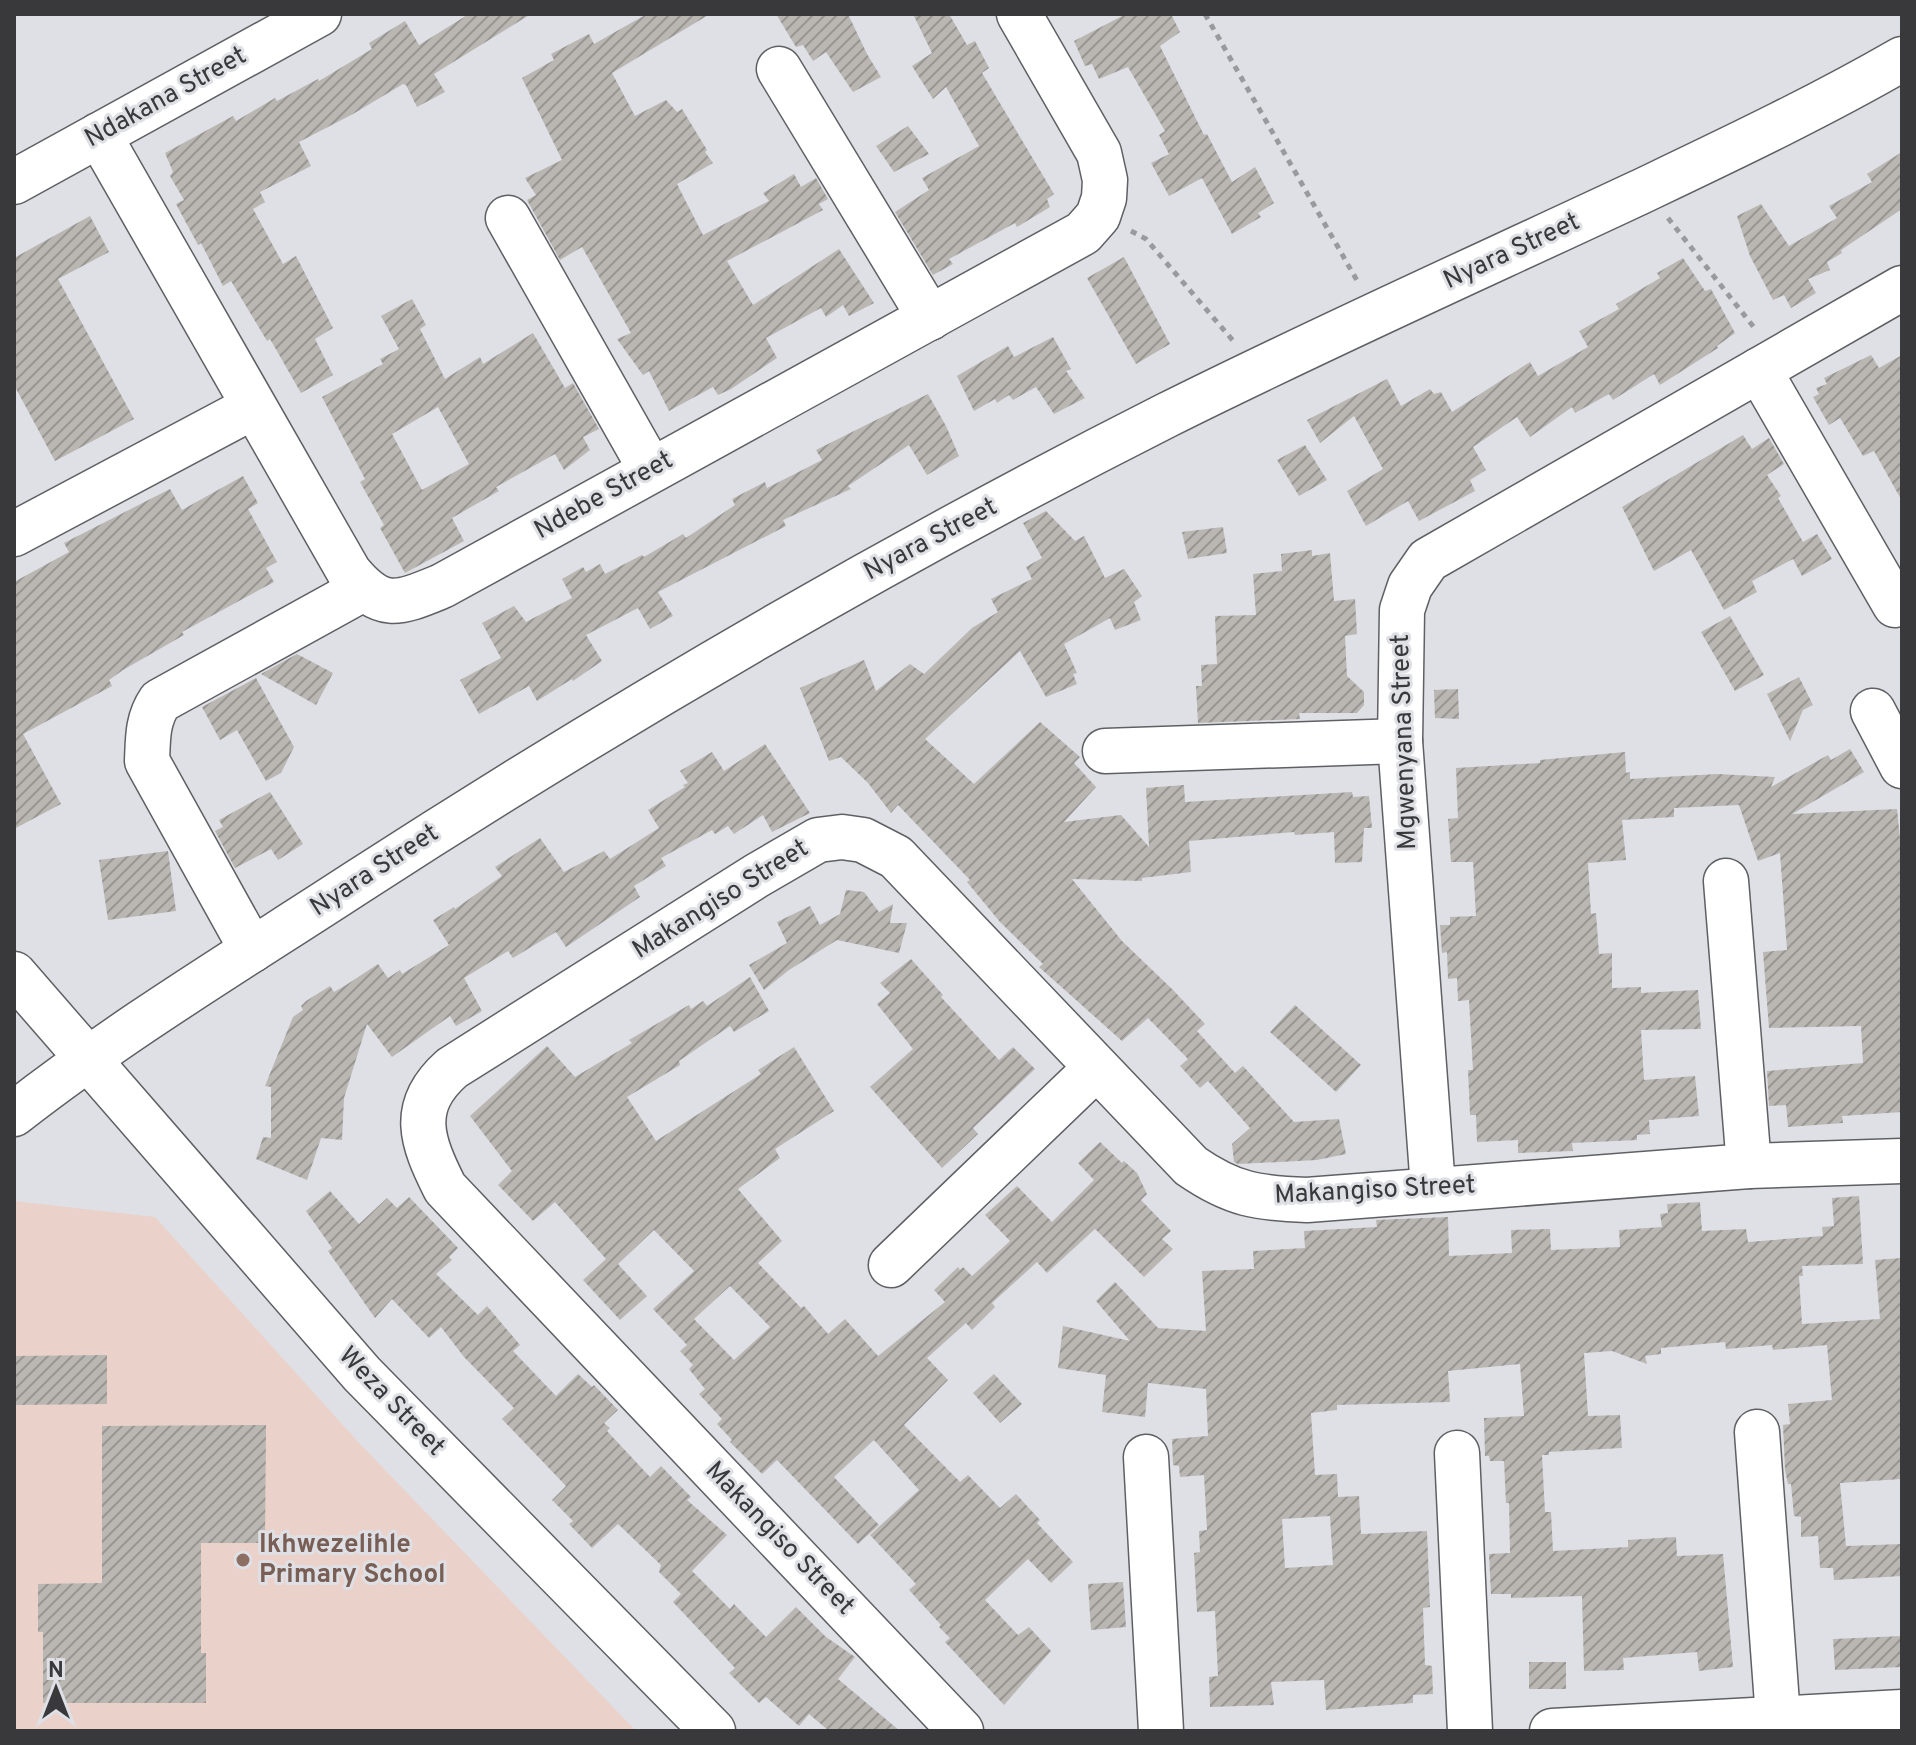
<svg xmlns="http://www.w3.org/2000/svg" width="1916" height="1745" font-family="Overpass,sans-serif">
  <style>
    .education { fill: #ead1c9 }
    .building { fill: url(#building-hatch); fill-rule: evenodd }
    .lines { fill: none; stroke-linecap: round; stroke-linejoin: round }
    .minor-casing { stroke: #5f6064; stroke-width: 47 }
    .path { stroke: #9a9a9e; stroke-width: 5; stroke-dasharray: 6 6; stroke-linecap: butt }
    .minor { stroke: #fff; stroke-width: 44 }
    .education-dot { fill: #8d6e63; stroke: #dfe0e5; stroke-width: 3 }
    .labels { text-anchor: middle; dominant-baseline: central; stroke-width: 6; stroke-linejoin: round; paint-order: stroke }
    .street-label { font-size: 26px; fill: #39393b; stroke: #dfe0e5 }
    .education-label { font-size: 26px; font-weight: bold; fill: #785e54; stroke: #dfe0e5; text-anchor: start }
  </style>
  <defs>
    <pattern id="building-hatch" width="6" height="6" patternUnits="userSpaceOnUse" patternTransform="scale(2)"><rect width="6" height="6" fill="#bab7b3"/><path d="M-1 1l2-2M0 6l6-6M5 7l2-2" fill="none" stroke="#989693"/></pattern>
  </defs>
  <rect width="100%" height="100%" fill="#dfe0e5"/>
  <path class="education" d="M14,1201L155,1217L360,1444L636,1731H14Z"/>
  <g class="building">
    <path d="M469,14H531L434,74L445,92L417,107L406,85L403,84L353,114L299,142L311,166L260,192L265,202L253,209L283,264L296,256L333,328L315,339L333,375L301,393L270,339L267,341L231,281L223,286L201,243L198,245L176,204L184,200L170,176L173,172L165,153L233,116L236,121L275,98L277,101L318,79L319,81L372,49L369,43L405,21L419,45Z"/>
    <path d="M647,14H710L612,73L635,116L666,100L677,112L682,109L707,150L705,152L713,163L677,184L703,235L769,201L763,193L794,174L801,187L816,178L828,199L819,204L823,210L727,261L753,305L839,249L874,303L849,316L843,305L826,317L821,308L766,338L777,358L731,389L718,395L713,387L669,411L649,371L643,375L617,339L631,333L582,247L560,260L527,200L536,195L525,178L562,160L522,78L554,60L551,54L589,34L594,44Z"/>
    <path d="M776,14H848L867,54L881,77L853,92L826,52L813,61L803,45L796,47Z"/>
    <path d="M913,14H949L967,45L975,41L989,68L982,73L1054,194L1047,199L1050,207L1017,227L1015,223L949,259L953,264L933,275L895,212L929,190L922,178L979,146L946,87L933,99L912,66L932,53Z"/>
    <path d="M1126,14H1171L1180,32L1160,46L1204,135L1207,134L1232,182L1255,167L1274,203L1258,213L1261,217L1232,234L1202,178L1169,196L1151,163L1169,154L1159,135L1165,131L1128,67L1099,79L1092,64L1085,66L1074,41Z"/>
    <path d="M908,126L929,154L894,172L876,146Z"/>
    <path d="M1902,152V209L1841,250L1842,253L1827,262L1830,270L1808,279L1816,293L1791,308L1784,295L1773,300L1750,256L1737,216L1761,204L1789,246L1837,218L1829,206L1872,182L1867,174Z"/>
    <path d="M90,216L109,252L58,279L134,419L55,461L14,385V258Z"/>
    <path d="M1124,257L1170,344L1136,364L1087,278Z"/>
    <path d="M1683,258L1705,291L1711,289L1735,333L1717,346L1718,348L1660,385L1654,374L1613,400L1609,394L1575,413L1572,407L1530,437L1517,417L1473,447L1486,470L1470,480L1475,491L1419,521L1408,501L1366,526L1347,491L1383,469L1354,416L1320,443L1307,420L1387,379L1401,406L1430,389L1434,394L1441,392L1452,412L1530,362L1538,376L1588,347L1579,331L1619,309L1616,304L1660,278L1657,273Z"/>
    <path d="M412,299L426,325L420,329L445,379L480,357L483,364L533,333L565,388L573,383L599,429L583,437L590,450L564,470L555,454L496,487L499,491L452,518L464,541L405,573L380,528L384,525L360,482L365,479L322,397L383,364L380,359L399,349L381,316ZM438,407L469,464L422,490L392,434Z"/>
    <path d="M1053,337L1071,369L1066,371L1085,398L1054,414L1036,387L1013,400L1009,395L997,403L995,399L974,411L957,376L1008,346L1014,357Z"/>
    <path d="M1871,355L1879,368L1902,355V501L1874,451L1863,456L1840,418L1829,425L1813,397L1819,394L1816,388L1827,384L1824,378Z"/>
    <path d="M928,394L946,426L959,456L927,475L909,445L848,486L851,489L783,520L786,526L658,592L673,616L650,629L638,608L586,635L602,661L573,681L572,679L537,701L529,686L479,714L460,680L501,658L482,623L514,606L526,622L572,598L562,579L583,567L586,572L600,564L605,574L642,555L644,557L683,534L686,538L735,505L732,499L765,482L767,488L822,460L816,450Z"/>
    <path d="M1743,435L1752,449L1769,438L1784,464L1767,475L1781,496L1778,498L1803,542L1817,534L1832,559L1802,576L1793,559L1752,581L1757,592L1724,610L1691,550L1654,571L1622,507Z"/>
    <path d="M1305,445L1327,480L1299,496L1277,460Z"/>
    <path d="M243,476L258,503L248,509L277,562L266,568L274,582L182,632L184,635L123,670L109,680L112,686L23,734L61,804L14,829V582L69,552L64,543L170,489L182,510Z"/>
    <path d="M1046,511L1075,541L1084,536L1105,578L1124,569L1142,596L1134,602L1141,620L1115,630L1110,618L1064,644L1077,673L1073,674L1077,684L1046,697L1020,651L925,739L974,784L1040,722L1080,757L1074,763L1096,787L1064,822L1121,815L1149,847L1146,788L1184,785L1185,802L1352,792L1353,797L1369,796L1372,828H1364L1362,862L1335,863L1334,832L1295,835L1294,832L1189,841L1191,872L1142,878V881L1072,879L1122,941L1172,989L1205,1024L1197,1031L1235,1073L1243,1066L1294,1122L1339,1119L1346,1154L1317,1160L1238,1164L1234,1162L1232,1144L1250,1128L1208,1081L1200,1088L1180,1066L1188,1059L1148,1018L1122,1041L1039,967L1043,964L1000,922L967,882L970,880L898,805L891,813L868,783L841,757L829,761L800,688L864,660L876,691L910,664L924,674L972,628L998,612L991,599L1032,579L1026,567L1042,558L1023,523Z"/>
    <path d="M1223,527L1227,553L1188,559L1182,532Z"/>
    <path d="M1312,550V556L1330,553L1334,601L1355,599L1357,634L1345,636L1347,676L1364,692V705L1357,713H1299L1300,719L1198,723L1196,686H1202L1201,665L1217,664L1215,616L1256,615L1253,574L1282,571L1281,554Z"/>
    <path d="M1730,616L1764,675L1735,691L1701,632Z"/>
    <path d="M297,654L333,673L316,705L261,674Z"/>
    <path d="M1799,677L1813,705L1803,710L1790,741L1767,694Z"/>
    <path d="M256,678L294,747L281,773L266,781L237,730L220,740L202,707Z"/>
    <path d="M1458,689L1459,719L1435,718L1434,690Z"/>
    <path d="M765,744L810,813L772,832L763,815L734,834L728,826L715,834L712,830L661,858L666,866L634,886L640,897L566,947L556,932L513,958L508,951L464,978L482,1011L456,1026L450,1016L392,1057L367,1024L344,1098L342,1140L321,1138L307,1180L256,1159L263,1137L271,1138V1087L265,1086L293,1017L303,1010L301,1006L306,1001L330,986L334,992L346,985L378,964L388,978L400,970L402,974L449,945L433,920L454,907L455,909L502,876L495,867L540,838L564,872L604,851L610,859L659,828L648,810L685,787L683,785L688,783L680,771L712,752L724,771Z"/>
    <path d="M1850,749L1864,772L1792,814L1897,809L1902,858V1112L1842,1116L1843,1123L1788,1127L1786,1105L1769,1106L1767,1071L1863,1063L1861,1026L1769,1028L1763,952L1787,950L1780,853L1758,861L1739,805L1674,808V817L1622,820L1626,860L1588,863L1591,914L1596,913L1599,954L1612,953V988L1641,987V993L1698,990L1701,1029L1641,1030L1644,1080L1695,1076L1699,1116L1649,1120L1650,1134L1637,1135V1140L1572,1143L1573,1151L1518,1153V1140L1477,1142L1476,1115H1470L1468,1070H1473L1469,1000L1458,1001L1457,978L1448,979L1447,952L1442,953L1440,925H1450V917L1476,916L1473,862H1451L1448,819L1458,818L1456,768L1540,763V760L1625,752L1626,773L1630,772V779L1717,774L1775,777L1771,787L1828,755L1831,760Z"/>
    <path d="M270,792L303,844L278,860L271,849L235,868L215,831L223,827L219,820Z"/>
    <path d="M168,851L176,911L108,920L99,860Z"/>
    <path d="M846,890L864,892L879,912L893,904L890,923H907L899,953L837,940L789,970L764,990L749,965L787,943L777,922L810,906L820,925L840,914Z"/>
    <path d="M911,959L943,995L941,997L999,1060L1013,1047L1035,1069L973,1128L978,1134L942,1168L870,1087L913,1049L877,1004L890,993L880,983Z"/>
    <path d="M750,977L769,1011L734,1032L730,1026L679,1061L680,1065L627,1097L656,1141L761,1074L758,1070L794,1047L834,1111L775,1149L780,1158L738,1189L782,1241L758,1263L801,1308L804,1306L828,1334L845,1319L878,1356L945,1302L934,1290L958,1267L960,1270L963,1267L972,1276L1010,1241L985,1215L1017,1186L1052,1222L1094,1180L1078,1163L1100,1142L1122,1163L1124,1161L1137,1173L1147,1194L1141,1200L1171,1231L1162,1239L1173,1249L1144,1277L1095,1229L1047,1273L1037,1262L992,1303L995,1307L972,1330L966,1323L927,1358L948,1380L904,1425L960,1482L968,1475L1000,1508L1016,1494L1040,1520L1037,1523L1073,1562L1051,1583L1028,1559L985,1600L1018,1635L1029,1627L1051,1651L1004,1705L945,1642L950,1638L939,1627L941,1625L909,1590L916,1584L870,1535L919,1490L874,1440L834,1477L879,1525L858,1544L777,1460L762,1474L730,1442L732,1440L717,1424L722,1419L699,1394L705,1389L689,1369L693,1365L680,1351L687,1345L653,1309L694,1271L654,1230L618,1264L647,1296L620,1320L583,1280L606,1259L555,1202L533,1221L498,1185L512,1171L470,1116L547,1046L575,1077L632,1043L629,1040L689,1005L691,1009L703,1001L707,1006ZM730,1286L770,1327L734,1360L694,1319Z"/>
    <path d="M1295,1005L1361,1065L1336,1092L1270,1032Z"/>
    <path d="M330,1191L359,1224L387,1198L397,1208L409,1197L458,1248L449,1257L452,1260L436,1274L478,1315L487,1306L520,1345L513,1351L556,1396L578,1374L592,1387L594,1385L618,1410L604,1423L610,1428L607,1431L650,1477L661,1466L691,1497L687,1500L727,1535L692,1571L730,1609L734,1604L766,1637L796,1607L826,1637L855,1657L838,1679L900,1731H829L809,1714L799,1726L766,1697L759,1703L729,1673L735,1668L673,1602L681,1594L659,1572L661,1565L618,1524L592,1548L569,1524L573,1521L552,1500L566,1486L502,1419L514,1408L464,1357L441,1327L429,1338L392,1299L375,1318L328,1251L332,1248L306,1211Z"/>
    <path d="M1859,1196L1863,1264L1802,1266L1803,1276H1799L1802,1324L1880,1319L1875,1260L1902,1258V1479L1840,1483L1846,1546L1902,1544V1576L1834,1580L1833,1568H1820L1818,1536L1801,1537V1517L1794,1516L1791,1484H1788L1785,1470L1783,1425L1790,1424L1788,1404L1832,1400L1827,1345L1773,1350L1772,1345L1726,1349L1725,1342L1661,1348V1354L1645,1356L1647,1364L1612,1351L1584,1353L1588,1416L1620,1415L1622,1448L1549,1452V1455H1542L1545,1512H1551L1553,1551L1628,1547V1540L1676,1537L1677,1556L1723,1554L1733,1667L1699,1671L1697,1652L1623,1658L1624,1670L1584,1671L1582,1596L1511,1598V1594H1491L1489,1554L1510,1553L1509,1503H1506L1504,1461H1490L1489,1456H1485L1484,1418L1524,1416L1520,1364L1448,1371L1450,1402L1337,1405V1410L1311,1413L1315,1475L1337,1474L1338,1497L1359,1496L1361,1534L1427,1531L1430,1607L1423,1608L1425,1665L1432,1666L1433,1694L1413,1695V1703L1326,1710L1324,1680L1271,1682L1274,1705L1210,1707L1209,1677L1218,1676L1215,1611L1197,1612L1194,1553L1200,1552L1199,1531L1207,1530L1204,1475L1180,1477L1179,1466L1173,1465L1172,1439L1208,1436L1206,1389L1148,1383L1145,1417L1102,1412L1106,1375L1058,1368L1063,1326L1130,1341L1096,1301L1115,1282L1158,1328L1206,1331L1202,1271L1254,1269L1253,1251L1305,1248L1304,1231L1377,1227L1376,1220L1448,1217L1449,1256L1512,1253L1511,1230L1550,1229L1551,1250L1620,1247L1619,1230L1662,1227L1660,1214L1668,1213L1667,1204L1700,1202L1702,1231L1746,1229L1748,1242L1823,1236L1822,1227L1834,1226L1832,1198ZM1330,1516L1333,1565L1285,1568L1282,1519Z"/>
    <path d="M107,1355V1404L14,1405V1356Z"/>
    <path d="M994,1374L1022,1404L1000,1423L973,1393Z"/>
    <path d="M266,1425L265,1543H201V1653H206V1703H43V1632H38V1584L102,1583V1426Z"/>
    <path d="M1123,1582L1126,1627L1091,1630L1088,1584Z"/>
    <path d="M1902,1636V1667L1835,1670L1833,1639Z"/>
    <rect x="1529" y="1662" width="37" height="27"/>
  </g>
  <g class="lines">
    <g class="minor-casing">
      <g id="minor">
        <path d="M779,69L930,318"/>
        <path d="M99,135L349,572C382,612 398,604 442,586L1083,233L1098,216L1104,198L1105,180L1099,153L1019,14"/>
        <path d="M14,182L319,14"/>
        <path d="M508,218L651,470"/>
        <path d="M1759,370L1895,605"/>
        <path d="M14,534L253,407"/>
        <path d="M1873,711L1902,766"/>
        <path d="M1105,751L1400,741"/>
        <path d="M1726,881L1749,1166"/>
        <path d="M252,950L147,761C148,739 147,720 160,701L363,589"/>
        <path d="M14,974L362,1374L713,1731"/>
        <path d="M14,1114C123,1029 241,958 356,883C619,713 888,556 1167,415C1323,337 1482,266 1640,192C1728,150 1817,108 1902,59"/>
        <path d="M1433,1188L1400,741L1402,610L1410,586L1428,560L1902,288"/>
        <path d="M891,1265L1096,1068"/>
        <path d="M1757,1432L1779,1731"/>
        <path d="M1457,1453L1470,1731"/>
        <path d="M1146,1457L1161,1731"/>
        <path d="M961,1731L445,1188C422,1142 408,1107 452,1068L756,876L818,840L842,837L863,840L896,857L1191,1166C1233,1195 1257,1198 1307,1200L1749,1166L1902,1161"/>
        <path d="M1552,1731L1902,1712"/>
      </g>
    </g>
    <g class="path">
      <path d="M1205,14L1359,284"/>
      <path d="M1668,218L1756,330"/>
      <path d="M1131,231L1146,239L1235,343"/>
    </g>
    <use href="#minor" class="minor"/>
  </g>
  <circle class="education-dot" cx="243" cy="1560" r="8"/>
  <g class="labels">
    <g class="street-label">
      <text transform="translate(166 98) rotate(-29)">Ndakana Street</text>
      <text transform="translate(1512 252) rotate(-25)">Nyara Street</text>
      <text transform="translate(604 496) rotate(-29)">Ndebe Street</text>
      <text transform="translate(931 540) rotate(-28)">Nyara Street</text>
      <text transform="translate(1405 742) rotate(-92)">Mgwenyana Street</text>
      <text transform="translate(375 871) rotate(-33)">Nyara Street</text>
      <text transform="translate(721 900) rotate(-32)">Makangiso Street</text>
      <text transform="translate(1375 1191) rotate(-3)">Makangiso Street</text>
      <text transform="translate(391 1402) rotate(46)">Weza Street</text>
      <text transform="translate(779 1539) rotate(46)">Makangiso Street</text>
    </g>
    <g class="education-label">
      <text x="259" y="1545">Ikhwezelihle<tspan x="259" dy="30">Primary School</tspan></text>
    </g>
  </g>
  <rect width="1916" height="1745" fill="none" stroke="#39393b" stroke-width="32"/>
  <g transform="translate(56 1689)" stroke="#dfe0e5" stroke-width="6" paint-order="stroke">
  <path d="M0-6L14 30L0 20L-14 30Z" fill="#39393b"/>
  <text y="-12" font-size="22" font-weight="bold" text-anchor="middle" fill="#39393b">N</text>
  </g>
</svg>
